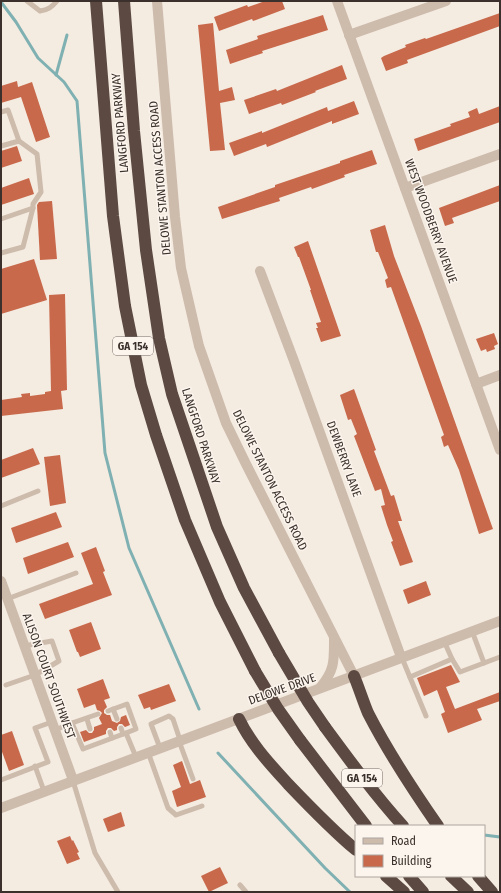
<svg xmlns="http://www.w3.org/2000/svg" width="501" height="893" font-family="'Fira Sans Condensed',sans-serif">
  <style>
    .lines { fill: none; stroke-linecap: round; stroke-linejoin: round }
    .stream { stroke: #7fb0b2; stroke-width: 3 }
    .building { fill: #c8694b }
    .service { stroke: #cdbbac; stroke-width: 5 }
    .minor { stroke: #cdbbac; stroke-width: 10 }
    .tertiary { stroke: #cdbbac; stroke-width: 10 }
    .motorway { stroke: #5c4a42; stroke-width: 12 }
    .motorway-bridge { stroke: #5c4a42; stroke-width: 12 }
    .labels { text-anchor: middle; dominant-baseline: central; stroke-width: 3; stroke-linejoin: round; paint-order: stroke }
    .shield { fill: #fbf5ee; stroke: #756b66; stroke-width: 1 }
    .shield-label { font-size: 11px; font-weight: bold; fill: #3b302b }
    .street-label { font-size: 12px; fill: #3b302b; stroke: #fbf5ee }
  </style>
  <rect width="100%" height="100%" fill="#f4ebe1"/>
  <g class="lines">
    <g class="stream">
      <path d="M1,2L16,22L38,58L64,82L77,101L105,453L129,548L199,709"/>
      <path d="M56,75L67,35"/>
      <path d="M218,753L325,868L350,892"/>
      <path d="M484,835L500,837"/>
    </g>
  </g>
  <g class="building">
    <path d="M265,1H282L285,9L253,21L252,19L219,31L214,17L247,5L248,7Z"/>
    <path d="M500,13V26L407,60L408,63L386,71L381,58L384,56L406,47L405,45L425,38L426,39Z"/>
    <path d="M323,15L328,30L262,51L263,53L230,64L226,50L258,39L257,36Z"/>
    <path d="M213,23L219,91L232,87L235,100L220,103L225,150L210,151L198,25Z"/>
    <path d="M342,65L347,79L315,91L316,92L282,105L281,103L249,114L244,100L276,89L277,91Z"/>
    <path d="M17,81L18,87L32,82L50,137L36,142L21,97L1,103V86Z"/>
    <path d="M354,101L359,114L332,124V121L267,147L266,144L234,156L229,143L262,131V133L327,107L328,111Z"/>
    <path d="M500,106V122L418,151L414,139L451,126L450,124L470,117L468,112L477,108L479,114Z"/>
    <path d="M17,146L22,161L1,168V151Z"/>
    <path d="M372,150L377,164L344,175L345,177L312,189L311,187L279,198L280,201L222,219L218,207L275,187V185L340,163V161Z"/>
    <path d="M29,178L34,194L1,205V188Z"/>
    <path d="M500,185V201L452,218L454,223L445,226L439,208Z"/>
    <path d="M52,201L57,259L40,260L37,205L39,202Z"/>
    <path d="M385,225L394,256L421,326L493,529L479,534L459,470L448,445L444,447L441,437L444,435L391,287L387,288L385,280L388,278L378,252H376L370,230Z"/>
    <path d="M308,241L341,336L321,342L316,328H318L316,323L321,322L310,290H311L299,257H298L294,247Z"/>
    <path d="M34,259L47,300L1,314V269Z"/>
    <path d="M65,294L67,390L61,391L63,409L1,416V400L22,397L21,394L30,393V396L45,394V392L51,391L49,295Z"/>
    <path d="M494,333L498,344L494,346L495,349L487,352L486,349L481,351L476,339Z"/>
    <path d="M354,389L376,450L374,451L391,496L394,495L402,521H398L413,562L400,566L391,542L393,541L387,525L381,506L385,505L381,489L375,491L354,436L357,434L351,419L348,420L340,395Z"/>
    <path d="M33,448L40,464L1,478V460Z"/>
    <path d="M60,455L66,503L50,506L44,457Z"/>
    <path d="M56,512L62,527L16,543L11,528Z"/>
    <path d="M68,542L74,557L28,574L23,558Z"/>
    <path d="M96,547L105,571L103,572L112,595L45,619L39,604L93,584L81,553Z"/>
    <path d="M426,581L431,595L408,604L403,590Z"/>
    <path d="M91,622L101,649L80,657L78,652H77L69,630Z"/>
    <path d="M451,665L460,682L446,687L455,709L500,692V701L477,709L482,720L448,733L441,714L445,712L437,690L424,696L417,678Z"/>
    <path d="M103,679L110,698L104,700L107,707L104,710V713L107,715H110L112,721L117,723L120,721L121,717L126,715L130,725L125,727L122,724H119L117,727V730L114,731L111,728H108L106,731V734L84,742L80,732L86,730L89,733H92L94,730V727L102,724L99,718L102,713L100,711L97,710L95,704L84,708L77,689Z"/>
    <path d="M169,684L176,701L151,710L150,707L144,709L138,695Z"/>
    <path d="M12,731L24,765L9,771L1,749V735Z"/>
    <path d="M182,761L190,784L200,780L206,797L177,807L172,791L181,787L173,765Z"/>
    <path d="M121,812L125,826L108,832L103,819Z"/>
    <path d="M70,836L72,841L73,840L79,852L77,853L80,859L67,864L57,841Z"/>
    <path d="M220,867L228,883L209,892L201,876Z"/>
  </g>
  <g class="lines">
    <g class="service">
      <path d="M27,1L40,11C48,10 52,7 57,1"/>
      <path d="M1,112L8,110L19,141"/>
      <path d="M1,146L19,141L37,154L41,192L33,204V208L23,247L1,253"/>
      <path d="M1,219L33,208"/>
      <path d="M1,506L38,491"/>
      <path d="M7,599L76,573"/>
      <path d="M472,631L484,663"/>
      <path d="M402,658L426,716"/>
      <path d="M452,659L460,672L500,657"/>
      <path d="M410,677L452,659L444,641"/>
      <path d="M6,685L35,675L59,661L52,641L24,646"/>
      <path d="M113,709L117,719"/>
      <path d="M108,711L127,704L136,729L126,733"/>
      <path d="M87,719L90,729"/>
      <path d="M72,723L98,714"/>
      <path d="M121,728L123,734"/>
      <path d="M55,730L72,723L83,749L126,733L136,757"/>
      <path d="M110,732L112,738"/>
      <path d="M179,741L193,779"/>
      <path d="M160,748L151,724L169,716L173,719L180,740"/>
      <path d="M148,752L168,808L176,815L202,806"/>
      <path d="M35,766L44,791"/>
      <path d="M1,780L48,762L35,728L52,722"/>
      <path d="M73,781L95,853L118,892"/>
      <path d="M240,885L246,892"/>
    </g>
    <g class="minor">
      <path d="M337,1L500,450"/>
      <path d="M349,35L446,1"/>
      <path d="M405,188L500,154"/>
      <path d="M260,271L294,361L401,657"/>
      <path d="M476,384L500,375"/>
    </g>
    <g class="tertiary">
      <path d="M157,1L175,217L181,268L199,346L226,423L246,464L354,676"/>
      <path d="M1,581L73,780"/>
      <path d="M320,688C335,670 334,661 334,639"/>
      <path d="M1,808L500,621"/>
    </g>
    <g class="motorway">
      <path d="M96,1L113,216L125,306L141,385L156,435L185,520L220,602L255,671"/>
      <path d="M124,1L134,131L146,250L159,338L172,394L217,527L244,588L279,653"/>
      <path d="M354,676C359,688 363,701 368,713C388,752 413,790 438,826"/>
      <path d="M239,719C251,744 269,763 288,784C310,807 332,830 356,850"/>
      <path d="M325,727C350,761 375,795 403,826"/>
      <path d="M300,740L366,826"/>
      <path d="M386,876L404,892"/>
      <path d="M409,876L423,892"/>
      <path d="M451,876L468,892"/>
      <path d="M478,876L492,892"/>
    </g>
    <g class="motorway-bridge">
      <path d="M279,653L308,702L325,727"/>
      <path d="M255,671L278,709L300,740"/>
    </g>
  </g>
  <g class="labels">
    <g class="shield">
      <rect x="113" y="337" width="40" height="18" rx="3"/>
      <rect x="342" y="769" width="40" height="18" rx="3"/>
    </g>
    <g class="shield-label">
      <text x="133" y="346">GA 154</text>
      <text x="362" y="778">GA 154</text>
    </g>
    <g class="street-label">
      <text transform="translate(120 123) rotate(-95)">LANGFORD PARKWAY</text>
      <text transform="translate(160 178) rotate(-95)">DELOWE STANTON ACCESS ROAD</text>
      <text transform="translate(431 221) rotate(70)">WEST WOODBERRY AVENUE</text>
      <text transform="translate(201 436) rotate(72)">LANGFORD PARKWAY</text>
      <text transform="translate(344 459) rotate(70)">DEWBERRY LANE</text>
      <text transform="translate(270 480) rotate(64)">DELOWE STANTON ACCESS ROAD</text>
      <text transform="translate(49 676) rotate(70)">ALISON COURT SOUTHWEST</text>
      <text transform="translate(282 689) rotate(-20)">DELOWE DRIVE</text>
    </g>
  </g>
  <rect width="501" height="893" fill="none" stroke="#3b302b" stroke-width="4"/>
  <rect x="355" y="825" width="130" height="52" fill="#fbf5ee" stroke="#aea6a0"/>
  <rect x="363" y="838" width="20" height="6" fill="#cdbbac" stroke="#aea6a0"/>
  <text x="391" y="845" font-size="12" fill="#3b302b">Road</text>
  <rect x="363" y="855" width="20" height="12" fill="#c8694b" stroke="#aea6a0"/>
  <text x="391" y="865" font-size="12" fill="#3b302b">Building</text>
</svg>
